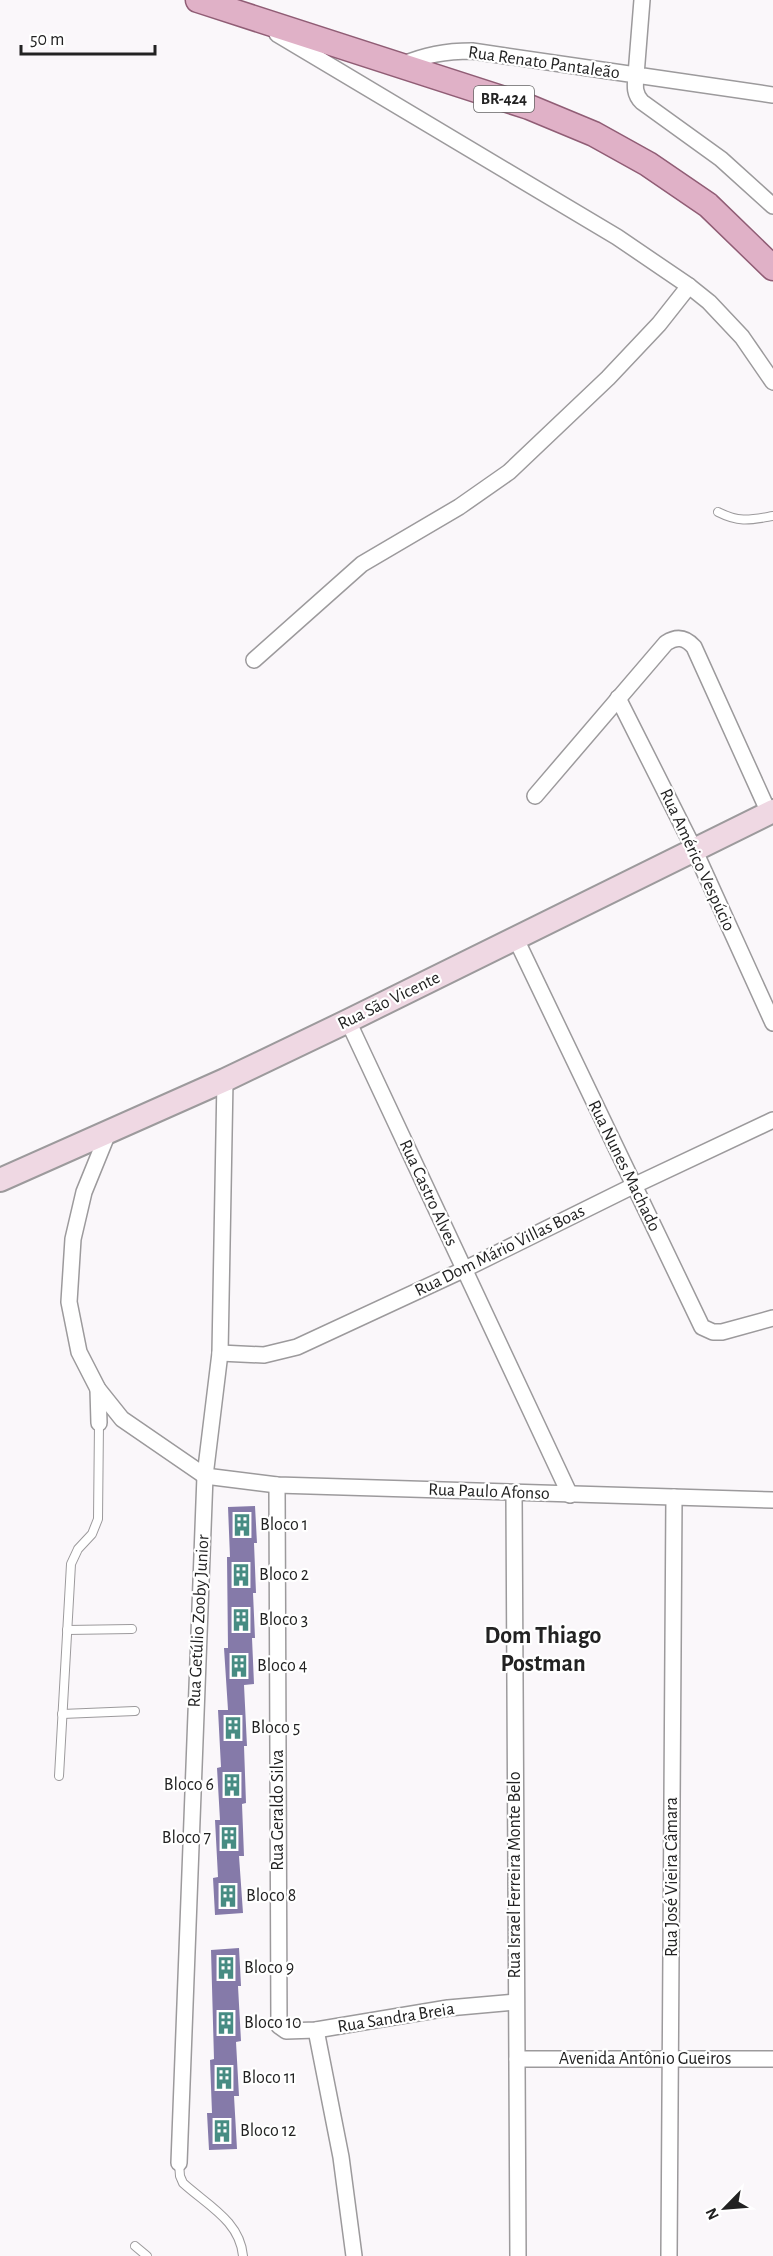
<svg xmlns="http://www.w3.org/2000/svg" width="773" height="2256" font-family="'Alegreya Sans',sans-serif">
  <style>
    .building { fill: #857aa9 }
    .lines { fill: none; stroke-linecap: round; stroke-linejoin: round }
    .lane-casing { stroke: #9c9a9c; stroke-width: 10 }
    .street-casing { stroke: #9c9a9c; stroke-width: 18 }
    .secondary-casing { stroke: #9c9a9c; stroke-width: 26 }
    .primary-casing { stroke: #905d75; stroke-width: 27 }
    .lane { stroke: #fff; stroke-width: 8 }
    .street { stroke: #fff; stroke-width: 15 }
    .secondary { stroke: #efd8e3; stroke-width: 22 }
    .primary { stroke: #e0b1c7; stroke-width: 24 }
    .labels { text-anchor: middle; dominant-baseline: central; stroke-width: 4.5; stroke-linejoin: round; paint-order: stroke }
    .shield { fill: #fff; stroke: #646464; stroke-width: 1.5 }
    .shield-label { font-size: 16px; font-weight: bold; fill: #222 }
    .street-label { font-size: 18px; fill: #222; stroke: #fff }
    .poi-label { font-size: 18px; fill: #222; stroke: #fff; text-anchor: start }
    .district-label { font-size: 24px; font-weight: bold; fill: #222; stroke: #fff }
  </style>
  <rect width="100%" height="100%" fill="#faf7fa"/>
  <g class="building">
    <path d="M255,1506L257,1543H254L256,1593H253L255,1638H252L254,1684L244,1685L247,1746H244L246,1803L242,1804L244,1856H239L243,1913L215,1915L213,1878L218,1877L215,1820H220L217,1768L221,1767L218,1710H228L224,1648H228L227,1557H230L228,1507Z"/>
    <path d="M239,1948L241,1986H238L241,2041L236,2042L239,2096H234L237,2149L209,2150L207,2113H212L210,2060L214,2059L211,1950Z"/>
  </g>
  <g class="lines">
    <g class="lane-casing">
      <g id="lane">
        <path d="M718,512C740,523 750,520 773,516"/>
        <path d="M67,1630L132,1629"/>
        <path d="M62,1714L135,1711"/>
        <path d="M59,1776L71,1564L78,1549L92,1534L98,1519L99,1423"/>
        <path d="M179,2163L180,2176L183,2183C207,2205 240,2221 243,2256"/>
        <path d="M135,2246L147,2256"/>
      </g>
    </g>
    <g class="street-casing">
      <g id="street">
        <path d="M642,0L636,75L773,95"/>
        <path d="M277,34L617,237L689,286L709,302L742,337L773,382"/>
        <path d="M401,65C425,55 445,51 472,51L636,75C635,86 634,94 642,102L721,159L773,206"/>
        <path d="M254,660L362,564L459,507L509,472L608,378L659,324L689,286"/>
        <path d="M618,698L694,849L773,1023"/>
        <path d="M535,796L666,643C677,636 685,637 694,647L769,813"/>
        <path d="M515,937L702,1327L713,1332H722L773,1318"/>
        <path d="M348,1021L570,1495"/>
        <path d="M108,1133L84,1192L73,1239L69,1302L79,1352L98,1389L122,1419L205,1476L277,1485L773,1500"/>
        <path d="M220,1353L264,1355L297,1347L463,1270L633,1186L773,1120"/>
        <path d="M98,1389L99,1423"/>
        <path d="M277,1485L279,2026L286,2031L316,2030L448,2008L516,2002"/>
        <path d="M514,1494L518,2256"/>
        <path d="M316,2030L341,2157L354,2256"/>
        <path d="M517,2059H773"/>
        <path d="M179,2163L205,1476L220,1353L225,1080"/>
        <path d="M669,2256L674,1497"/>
      </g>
    </g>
    <g class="secondary-casing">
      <path id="secondary" d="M0,1180L225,1080L348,1021L773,811"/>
    </g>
    <g class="primary-casing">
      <path id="primary" d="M198,0L529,107L594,134L648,164L708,205L773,268"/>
    </g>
    <use href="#lane" class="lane"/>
    <use href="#street" class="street"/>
    <use href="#secondary" class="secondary"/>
    <use href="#primary" class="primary"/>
  </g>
  <defs>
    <g id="building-bare" transform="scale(1.8)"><path d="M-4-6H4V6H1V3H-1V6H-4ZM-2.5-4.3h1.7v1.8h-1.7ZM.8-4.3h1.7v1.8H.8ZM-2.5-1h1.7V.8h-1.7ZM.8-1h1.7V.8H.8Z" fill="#478c83" stroke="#fff" stroke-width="2.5" paint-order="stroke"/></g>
  </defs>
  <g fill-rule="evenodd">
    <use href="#building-bare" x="242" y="1525"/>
    <use href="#building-bare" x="241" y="1575"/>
    <use href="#building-bare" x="241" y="1620"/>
    <use href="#building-bare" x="239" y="1666"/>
    <use href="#building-bare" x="233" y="1728"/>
    <use href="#building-bare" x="232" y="1785"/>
    <use href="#building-bare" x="229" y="1838"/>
    <use href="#building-bare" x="228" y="1896"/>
    <use href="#building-bare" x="226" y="1968"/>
    <use href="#building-bare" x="226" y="2023"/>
    <use href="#building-bare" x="224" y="2078"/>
    <use href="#building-bare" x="222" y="2131"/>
  </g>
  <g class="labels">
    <rect class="shield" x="474" y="86" width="60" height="26" rx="4.5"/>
    <g class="shield-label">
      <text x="504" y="99">BR-424</text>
    </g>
    <g class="street-label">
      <text transform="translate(544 63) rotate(8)">Rua Renato Pantaleão</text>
      <text transform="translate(697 860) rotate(65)">Rua Américo Vespúcio</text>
      <text transform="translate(389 1001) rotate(-26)">Rua São Vicente</text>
      <text transform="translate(624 1166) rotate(64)">Rua Nunes Machado</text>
      <text transform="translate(428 1193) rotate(65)">Rua Castro Alves</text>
      <text transform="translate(500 1251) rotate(-26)">Rua Dom Mário Villas Boas</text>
      <text transform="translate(489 1492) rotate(2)">Rua Paulo Afonso</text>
      <text transform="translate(199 1621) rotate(-87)">Rua Getúlio Zooby Junior</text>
      <text transform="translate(278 1810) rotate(-90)">Rua Geraldo Silva</text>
      <text transform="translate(515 1875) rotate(-90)">Rua Israel Ferreira Monte Belo</text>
      <text transform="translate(672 1877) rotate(-90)">Rua José Vieira Câmara</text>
      <text transform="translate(396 2018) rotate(-9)">Rua Sandra Breia</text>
      <text x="645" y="2059">Avenida Antônio Gueiros</text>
    </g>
    <g class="poi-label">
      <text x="260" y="1525">Bloco 1</text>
      <text x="259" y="1575">Bloco 2</text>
      <text x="259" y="1620">Bloco 3</text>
      <text x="257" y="1666">Bloco 4</text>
      <text x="251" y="1728">Bloco 5</text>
      <text x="214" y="1785" text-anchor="end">Bloco 6</text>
      <text x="211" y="1838" text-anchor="end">Bloco 7</text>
      <text x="246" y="1896">Bloco 8</text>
      <text x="244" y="1968">Bloco 9</text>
      <text x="244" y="2023">Bloco 10</text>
      <text x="242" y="2078">Bloco 11</text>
      <text x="240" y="2131">Bloco 12</text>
    </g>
    <g class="district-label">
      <text x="543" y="1636">Dom Thiago<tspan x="543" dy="28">Postman</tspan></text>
    </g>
  </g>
  <g transform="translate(725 2208) rotate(245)" stroke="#ffffff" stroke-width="4.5" paint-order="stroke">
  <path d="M0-4.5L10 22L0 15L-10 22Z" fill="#222222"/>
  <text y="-9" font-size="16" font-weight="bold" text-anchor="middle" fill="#222222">N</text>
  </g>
  <path d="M21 45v9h134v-9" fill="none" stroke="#222222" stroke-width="3"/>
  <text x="30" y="45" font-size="18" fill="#222222" stroke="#ffffff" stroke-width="4.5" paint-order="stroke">50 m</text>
</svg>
